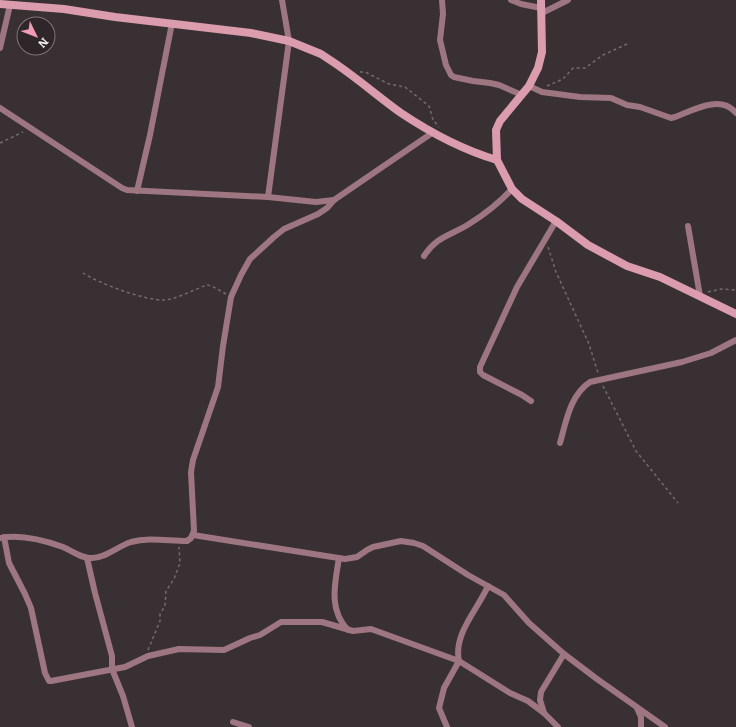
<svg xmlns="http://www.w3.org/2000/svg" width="736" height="727" font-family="Literata,serif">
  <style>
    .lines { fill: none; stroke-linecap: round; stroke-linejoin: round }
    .path { stroke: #746d6f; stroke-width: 1.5; stroke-dasharray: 3 3; stroke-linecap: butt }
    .street { stroke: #9e7681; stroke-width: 6 }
    .secondary { stroke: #db9cae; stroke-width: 8 }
  </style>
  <rect width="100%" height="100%" fill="#383032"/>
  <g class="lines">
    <g class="path">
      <path d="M360,72H365L389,84L405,87L429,106L433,120L439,127"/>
      <path d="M547,86L563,79L573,68H585L603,55L627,44"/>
      <path d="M0,143L23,132"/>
      <path d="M548,247L556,272L589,344L598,373"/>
      <path d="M83,273C98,283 146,301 164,300C175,300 195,289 207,285L212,286L226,294"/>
      <path d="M708,292L721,289L736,290"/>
      <path d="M603,386L636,451L678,503"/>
      <path d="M148,650L160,621V614L165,606L166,591L174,579L180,563L179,547"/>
    </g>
    <g class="street">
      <path d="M442,0L443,14L440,40L446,65L451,75L454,77L473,81L490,83L499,85L522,95"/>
      <path d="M511,0L521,4L541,8"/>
      <path d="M542,13L568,0"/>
      <path d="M0,48L10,5"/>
      <path d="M529,86L542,92L580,97L611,98L627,105L640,107L671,118L675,117C693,110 721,94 736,113"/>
      <path d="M0,108L122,188L127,190L268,197L316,202L334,200"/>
      <path d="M137,191L150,135L172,23"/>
      <path d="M268,197L289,41L282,0"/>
      <path d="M688,226L700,296"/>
      <path d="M424,256C437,236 450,236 469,224C485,214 499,203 512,189"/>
      <path d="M531,401L522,395L483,375L480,372V367L517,287L556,221"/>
      <path d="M560,443C566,422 570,395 590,382L682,362L711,353L736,340"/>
      <path d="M193,535L345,559L357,557L367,550L373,547L401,541L414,543L423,546L468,575L504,595L529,623L564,654L597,679L665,727"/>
      <path d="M4,537L9,563L25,594L31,608L45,673L49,681H51L125,667L148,656L179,649L224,650L250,638L260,635L281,622H322L353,631L371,629L459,661L510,693L528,701L544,713"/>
      <path d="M0,538C20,534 44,540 63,547C72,551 82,559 92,558C106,558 118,546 131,542C149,537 168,541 187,541L191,538L194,531L191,472L193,460L218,387L223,346L231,297L241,275L250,259L274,237L284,229L318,214L327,208L334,200L432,133"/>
      <path d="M87,558L95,593L112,656V669L123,696L132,727"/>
      <path d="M339,558C335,583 328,610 348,630"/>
      <path d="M637,708L641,717V727"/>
      <path d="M233,722L249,727"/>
      <path d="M447,727L439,708L444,688L459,661C453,634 478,609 488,586"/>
      <path d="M558,727L544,713L540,700L541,692L564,654"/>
    </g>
    <g class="secondary">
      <path d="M541,0L542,52L538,68L529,86L500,121L496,130L497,160L512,189L522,199L556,221L588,245L627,266L660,277L736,314"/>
      <path d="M0,4L64,9L115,17L251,33L289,41L321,54L330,60C355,76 377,96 401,113C431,133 463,150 497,160"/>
    </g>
  </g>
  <g transform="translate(36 36) rotate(133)"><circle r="19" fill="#2e2628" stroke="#7d7678"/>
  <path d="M0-3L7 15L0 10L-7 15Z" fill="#f09ab4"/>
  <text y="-6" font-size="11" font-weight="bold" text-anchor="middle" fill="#f3eeef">N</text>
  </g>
</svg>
